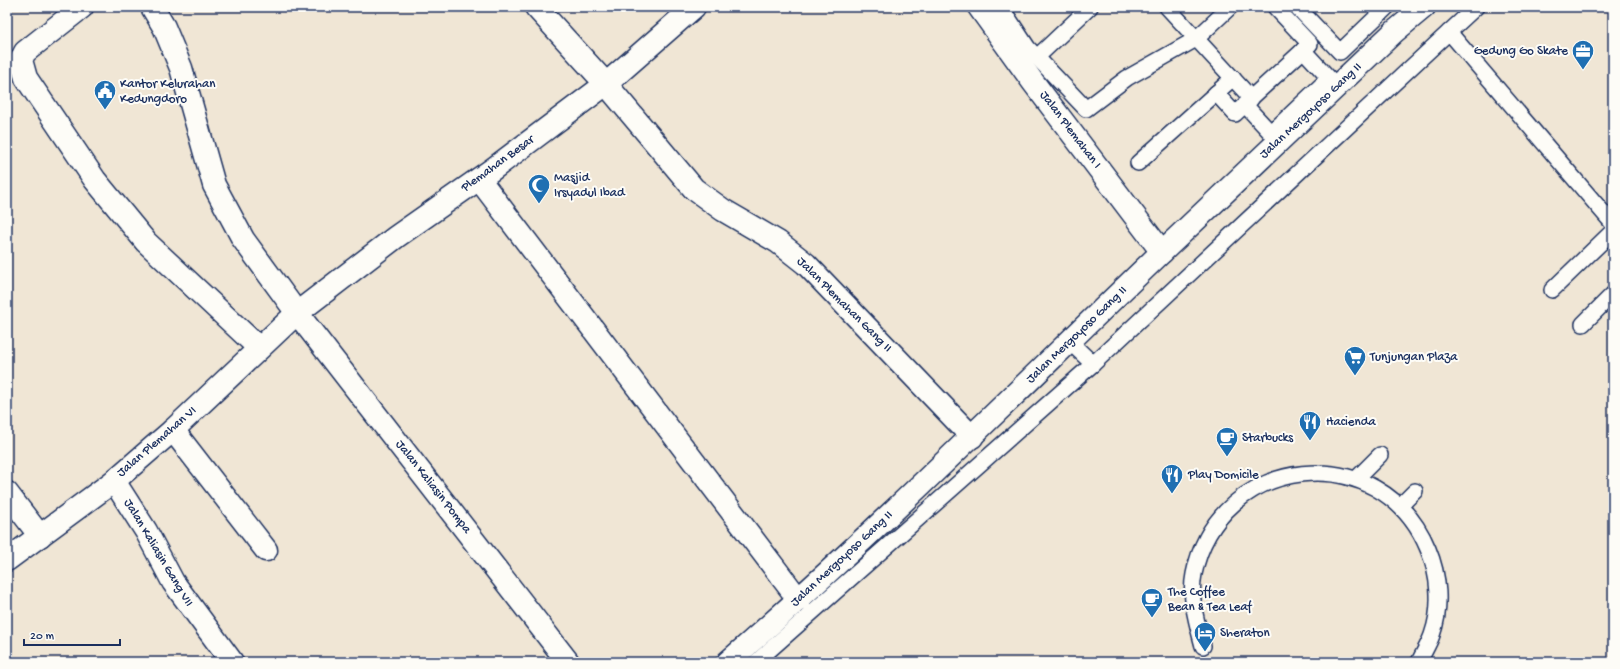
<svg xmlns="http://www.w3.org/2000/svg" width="1620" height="669" font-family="'Gochi Hand',sans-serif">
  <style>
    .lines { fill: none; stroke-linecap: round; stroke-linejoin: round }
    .service-casing { stroke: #1b2f5e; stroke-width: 18 }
    .minor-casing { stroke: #1b2f5e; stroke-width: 25 }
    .service { stroke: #fdfcf7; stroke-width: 15 }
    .minor { stroke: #fdfcf7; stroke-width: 22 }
    .labels { text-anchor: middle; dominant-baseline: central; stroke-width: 4; stroke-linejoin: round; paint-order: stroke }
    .poi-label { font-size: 13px; fill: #1b2f5e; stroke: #fdfcf7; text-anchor: start }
    .street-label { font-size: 13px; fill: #1b2f5e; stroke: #fdfcf7 }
  </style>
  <rect width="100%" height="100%" fill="#f0e6d5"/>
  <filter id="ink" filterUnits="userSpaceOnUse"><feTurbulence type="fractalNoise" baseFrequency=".025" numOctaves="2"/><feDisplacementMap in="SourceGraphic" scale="8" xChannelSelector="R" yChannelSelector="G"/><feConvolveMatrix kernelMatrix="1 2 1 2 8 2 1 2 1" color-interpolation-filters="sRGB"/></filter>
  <g filter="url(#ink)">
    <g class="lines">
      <g class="service-casing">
        <g id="service">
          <path d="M1001,7L1028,48L1086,109L1127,78L1196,39L1230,7"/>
          <path d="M1167,7L1251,98L1310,44L1275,7"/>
          <path d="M1297,7L1340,52L1387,7"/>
          <path d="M1449,32L1476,7"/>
          <path d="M1037,57L1090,7"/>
          <path d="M1216,93L1235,114L1251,99"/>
          <path d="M1245,105L1271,133L1329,78L1303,50"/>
          <path d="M1138,163L1233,78"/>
          <path d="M1552,290L1613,231"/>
          <path d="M1583,324L1613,294"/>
          <path d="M1070,342L1093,364"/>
          <path d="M1356,479L1380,455"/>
          <path d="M1400,506L1415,491"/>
          <path d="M1203,646C1197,623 1189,598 1194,574C1218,454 1381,435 1428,549C1439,575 1442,607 1432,635C1429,644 1423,653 1419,662"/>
          <path d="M756,662L1093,364L1449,32L1613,224"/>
        </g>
      </g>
      <g class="minor-casing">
        <g id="minor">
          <path d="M82,7L25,52L21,60L26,78L95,180L146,242L259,348"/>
          <path d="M152,7L164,27L181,68L214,185L243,239L297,313L568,662"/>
          <path d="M536,7L606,84L694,189L723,210L778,242L806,264L972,437"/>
          <path d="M979,7L1033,82L1162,252"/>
          <path d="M479,179L799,600"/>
          <path d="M173,430L266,550"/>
          <path d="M114,481L146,531L173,582L232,662"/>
          <path d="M7,493L40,536"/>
          <path d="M7,560L114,481L173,430L297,313L396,237L493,169L606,84L694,7"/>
          <path d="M728,662C878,531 1019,389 1163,251C1240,178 1317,105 1394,32L1424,7"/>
        </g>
      </g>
      <use href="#service" class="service"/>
      <use href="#minor" class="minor"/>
    </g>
  </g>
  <defs>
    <g id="office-pin" transform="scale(1.15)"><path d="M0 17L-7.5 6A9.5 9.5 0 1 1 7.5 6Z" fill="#1f6fb2" stroke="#fdfcf7"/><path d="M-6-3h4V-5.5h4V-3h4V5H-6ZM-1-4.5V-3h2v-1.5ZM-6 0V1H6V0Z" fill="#fff"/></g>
    <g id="civic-pin" transform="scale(1.15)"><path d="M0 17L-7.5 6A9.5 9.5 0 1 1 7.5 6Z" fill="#1f6fb2" stroke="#fdfcf7"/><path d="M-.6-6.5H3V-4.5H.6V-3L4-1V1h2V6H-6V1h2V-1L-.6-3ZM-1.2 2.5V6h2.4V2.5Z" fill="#fff"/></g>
    <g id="mosque-pin" transform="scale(1.15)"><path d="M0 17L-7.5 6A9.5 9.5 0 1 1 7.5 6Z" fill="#1f6fb2" stroke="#fdfcf7"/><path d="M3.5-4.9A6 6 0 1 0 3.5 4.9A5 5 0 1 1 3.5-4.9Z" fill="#fff"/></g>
    <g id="supermarket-pin" transform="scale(1.15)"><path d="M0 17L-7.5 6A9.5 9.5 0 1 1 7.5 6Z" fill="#1f6fb2" stroke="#fdfcf7"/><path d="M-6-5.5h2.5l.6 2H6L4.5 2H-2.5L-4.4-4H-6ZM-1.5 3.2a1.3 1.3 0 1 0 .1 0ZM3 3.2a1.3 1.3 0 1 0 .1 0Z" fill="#fff"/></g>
    <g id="restaurant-pin" transform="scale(1.15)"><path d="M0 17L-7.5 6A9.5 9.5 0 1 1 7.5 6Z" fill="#1f6fb2" stroke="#fdfcf7"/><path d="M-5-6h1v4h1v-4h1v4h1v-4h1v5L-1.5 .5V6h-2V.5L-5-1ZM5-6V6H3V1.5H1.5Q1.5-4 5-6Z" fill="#fff"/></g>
    <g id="cafe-pin" transform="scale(1.15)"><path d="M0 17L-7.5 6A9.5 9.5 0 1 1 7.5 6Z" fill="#1f6fb2" stroke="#fdfcf7"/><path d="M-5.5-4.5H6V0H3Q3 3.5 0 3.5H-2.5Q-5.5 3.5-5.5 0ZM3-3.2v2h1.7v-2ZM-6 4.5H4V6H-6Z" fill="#fff"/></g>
    <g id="hotel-pin" transform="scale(1.15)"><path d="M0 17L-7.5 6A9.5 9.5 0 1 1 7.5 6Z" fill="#1f6fb2" stroke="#fdfcf7"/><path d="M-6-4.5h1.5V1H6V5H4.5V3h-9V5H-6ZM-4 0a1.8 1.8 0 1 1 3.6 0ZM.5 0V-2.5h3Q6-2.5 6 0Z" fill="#fff"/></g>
  </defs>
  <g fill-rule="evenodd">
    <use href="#office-pin" x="1583" y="51"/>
    <use href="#civic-pin" x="105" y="91"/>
    <use href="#mosque-pin" x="539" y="185"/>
    <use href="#supermarket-pin" x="1355" y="357"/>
    <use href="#restaurant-pin" x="1310" y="422"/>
    <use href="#cafe-pin" x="1227" y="438"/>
    <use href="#restaurant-pin" x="1172" y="475"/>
    <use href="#cafe-pin" x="1152" y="599"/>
    <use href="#hotel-pin" x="1205" y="633"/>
  </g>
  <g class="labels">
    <g class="poi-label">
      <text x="1568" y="51" text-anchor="end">Gedung Go Skate</text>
      <text x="120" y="84">Kantor Kelurahan<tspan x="120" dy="15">Kedungdoro</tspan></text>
      <text x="554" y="178">Masjid<tspan x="554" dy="15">Irsyadul Ibad</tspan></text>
      <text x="1370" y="357">Tunjungan Plaza</text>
      <text x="1326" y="422">Hacienda</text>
      <text x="1242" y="438">Starbucks</text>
      <text x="1188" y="475">Play Domicile</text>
      <text x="1168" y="592">The Coffee<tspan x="1168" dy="15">Bean &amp; Tea Leaf</tspan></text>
      <text x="1220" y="633">Sheraton</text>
    </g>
    <g class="street-label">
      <text transform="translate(1311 111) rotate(-43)">Jalan Mergoyoso Gang II</text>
      <text transform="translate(1070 130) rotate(53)">Jalan Plemahan I</text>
      <text transform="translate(498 164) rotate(-36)">Plemahan Besar</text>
      <text transform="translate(844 305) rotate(45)">Jalan Plemahan Gang II</text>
      <text transform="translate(1077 335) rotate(-44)">Jalan Mergoyoso Gang II</text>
      <text transform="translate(157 442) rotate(-41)">Jalan Plemahan VI</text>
      <text transform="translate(433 487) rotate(52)">Jalan Kaliasin Pompa</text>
      <text transform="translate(158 553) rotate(59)">Jalan Kaliasin Gang VII</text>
      <text transform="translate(842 559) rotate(-43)">Jalan Mergoyoso Gang II</text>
    </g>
  </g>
  <rect width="1620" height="669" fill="none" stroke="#fdfcf7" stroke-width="24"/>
  <rect x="12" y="12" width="1596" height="645" fill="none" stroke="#1b2f5e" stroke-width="1.5" filter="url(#ink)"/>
  <path d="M24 639v6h96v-6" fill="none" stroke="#1b2f5e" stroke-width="2"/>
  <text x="30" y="639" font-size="12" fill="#1b2f5e" stroke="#fdfcf7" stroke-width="3" paint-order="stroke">20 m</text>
</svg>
